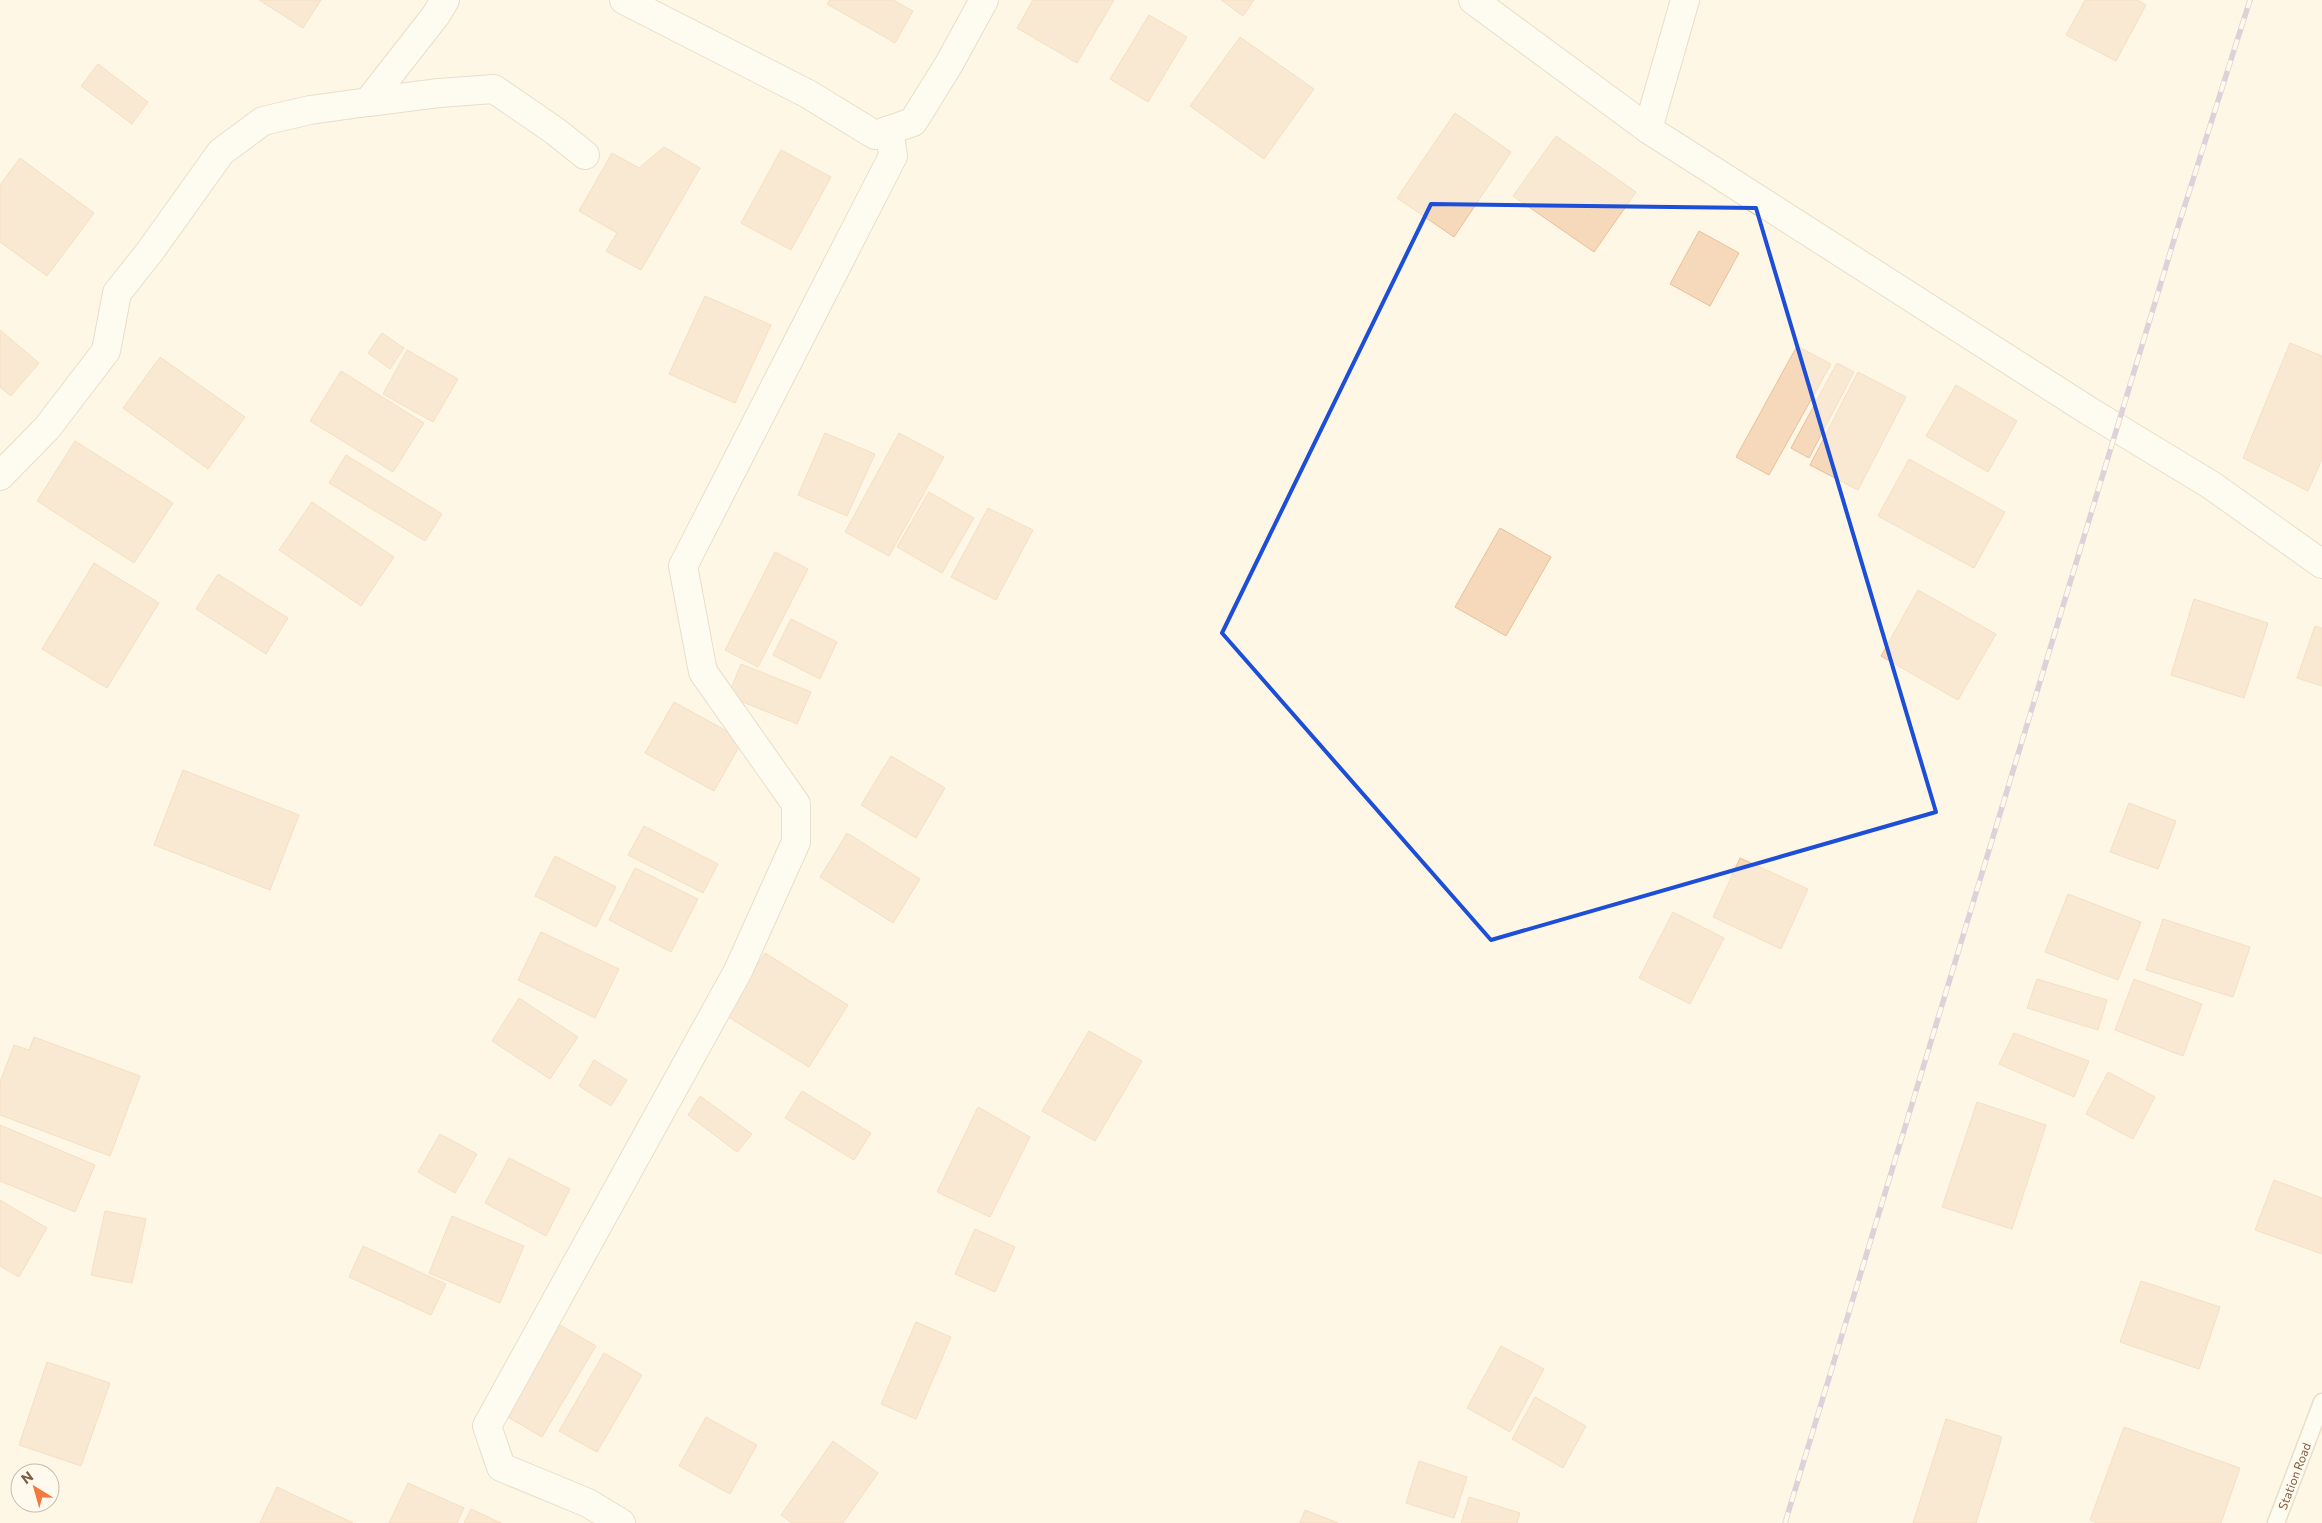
<svg xmlns="http://www.w3.org/2000/svg" width="2322" height="1523" font-family="Commissioner,sans-serif">
  <style>
    .building { fill: #f6d8ba; stroke: #eac099 }
    .lines { fill: none; stroke-linecap: round; stroke-linejoin: round }
    .lane-casing { stroke: #d1bfaa; stroke-width: 19 }
    .street-casing { stroke: #d1bfaa; stroke-width: 30 }
    .lane { stroke: #fff; stroke-width: 16 }
    .street { stroke: #fff; stroke-width: 28 }
    .rail-casing { stroke: #bba2ca; stroke-width: 5.5 }
    .rail { stroke: #fffaed; stroke-width: 4; stroke-dasharray: 11; stroke-linecap: butt }
    .marked { fill: none; stroke: #1d4ed8; stroke-width: 4; stroke-linejoin: round }
    .labels { text-anchor: middle; dominant-baseline: central; stroke-width: 4.5; stroke-linejoin: round; paint-order: stroke }
    .street-label { font-size: 12px; fill: #7a5e47; stroke: #fffaed }
  </style>
  <rect width="100%" height="100%" fill="#fef7e5"/>
  <g class="building">
    <path d="M259,0H321L303,28Z"/>
    <path d="M830,0H893L913,11L895,43L827,4Z"/>
    <path d="M1033,0H1114L1077,63L1017,28Z"/>
    <path d="M1221,0H1254L1243,16Z"/>
    <path d="M2085,0H2137L2146,5L2116,61L2066,35Z"/>
    <path d="M1149,15L1187,37L1148,102L1110,79Z"/>
    <path d="M1240,37L1314,89L1264,159L1190,106Z"/>
    <path d="M98,64L148,102L132,124L81,86Z"/>
    <path d="M1455,113L1511,152L1454,237L1397,198Z"/>
    <path d="M1556,136L1636,192L1594,252L1513,196Z"/>
    <path d="M664,147L700,168L641,270L606,251L617,233L579,211L612,153L639,168Z"/>
    <path d="M781,150L831,177L791,250L741,223Z"/>
    <path d="M20,158L94,213L47,276L0,242V185Z"/>
    <path d="M1699,231L1739,253L1710,306L1670,284Z"/>
    <path d="M705,296L771,325L735,403L669,374Z"/>
    <path d="M0,330L39,363L11,396L0,387Z"/>
    <path d="M382,333L404,348L390,369L368,353Z"/>
    <path d="M2290,343L2322,356V459L2308,491L2243,458Z"/>
    <path d="M1797,346L1831,364L1769,475L1736,457Z"/>
    <path d="M407,350L458,379L433,422L383,394Z"/>
    <path d="M160,357L245,417L208,469L123,408Z"/>
    <path d="M1837,363L1854,372L1809,458L1791,448Z"/>
    <path d="M341,371L424,423L393,472L310,421Z"/>
    <path d="M1858,372L1906,397L1858,490L1810,465Z"/>
    <path d="M1956,385L2017,421L1988,472L1926,436Z"/>
    <path d="M825,433L875,454L847,516L798,495Z"/>
    <path d="M899,433L944,457L889,556L845,532Z"/>
    <path d="M75,441L173,503L134,563L37,501Z"/>
    <path d="M346,455L442,514L425,541L329,483Z"/>
    <path d="M1909,459L2005,512L1974,568L1878,516Z"/>
    <path d="M929,492L974,518L942,573L897,547Z"/>
    <path d="M312,502L394,557L361,606L279,550Z"/>
    <path d="M988,508L1033,530L996,600L951,577Z"/>
    <path d="M1500,528L1551,557L1506,636L1455,607Z"/>
    <path d="M775,552L808,569L758,667L725,650Z"/>
    <path d="M94,563L159,603L107,688L42,649Z"/>
    <path d="M218,574L288,618L266,654L196,609Z"/>
    <path d="M1918,590L1996,634L1958,700L1881,656Z"/>
    <path d="M2194,599L2268,623L2244,698L2171,675Z"/>
    <path d="M791,619L837,642L820,679L773,655Z"/>
    <path d="M2315,626L2322,628V686L2297,678Z"/>
    <path d="M741,664L811,692L797,724L728,696Z"/>
    <path d="M674,702L743,740L714,791L645,753Z"/>
    <path d="M891,756L945,788L916,838L861,805Z"/>
    <path d="M183,770L299,815L270,890L154,845Z"/>
    <path d="M2129,803L2176,821L2158,869L2110,852Z"/>
    <path d="M644,826L718,864L703,893L628,855Z"/>
    <path d="M847,833L920,879L893,923L820,877Z"/>
    <path d="M555,856L616,887L596,927L535,896Z"/>
    <path d="M1740,858L1808,889L1781,949L1713,917Z"/>
    <path d="M635,868L698,899L671,952L609,920Z"/>
    <path d="M2068,894L2141,922L2118,980L2045,952Z"/>
    <path d="M1673,912L1724,938L1690,1004L1639,978Z"/>
    <path d="M2163,919L2250,947L2233,997L2146,970Z"/>
    <path d="M541,932L619,969L595,1018L518,980Z"/>
    <path d="M765,953L848,1005L809,1067L725,1015Z"/>
    <path d="M2037,979L2107,1000L2098,1030L2027,1008Z"/>
    <path d="M2134,979L2202,1004L2183,1056L2115,1030Z"/>
    <path d="M519,998L578,1037L550,1079L492,1041Z"/>
    <path d="M1089,1031L1142,1061L1095,1141L1042,1111Z"/>
    <path d="M2014,1033L2089,1061L2074,1097L1999,1064Z"/>
    <path d="M34,1037L140,1076L110,1156L0,1115V1082L14,1045L29,1050Z"/>
    <path d="M594,1060L627,1080L611,1106L579,1086Z"/>
    <path d="M2108,1072L2155,1097L2133,1139L2086,1114Z"/>
    <path d="M802,1091L871,1133L854,1160L785,1118Z"/>
    <path d="M700,1096L752,1134L737,1152L688,1115Z"/>
    <path d="M1977,1102L2046,1125L2012,1229L1942,1207Z"/>
    <path d="M978,1107L1030,1137L990,1217L937,1192Z"/>
    <path d="M0,1125L95,1165L75,1212L0,1181Z"/>
    <path d="M440,1134L477,1154L455,1193L418,1172Z"/>
    <path d="M509,1158L570,1189L546,1236L485,1203Z"/>
    <path d="M2274,1180L2322,1198V1254L2255,1230Z"/>
    <path d="M0,1200L47,1228L19,1277L0,1266Z"/>
    <path d="M105,1211L146,1219L132,1283L91,1275Z"/>
    <path d="M452,1216L524,1246L500,1303L429,1273Z"/>
    <path d="M975,1229L1015,1247L995,1292L955,1274Z"/>
    <path d="M363,1246L446,1284L431,1315L349,1277Z"/>
    <path d="M2141,1281L2220,1307L2199,1369L2120,1342Z"/>
    <path d="M916,1322L951,1337L916,1419L881,1404Z"/>
    <path d="M560,1325L596,1346L542,1437L506,1416Z"/>
    <path d="M1501,1346L1544,1369L1510,1432L1467,1408Z"/>
    <path d="M604,1353L642,1375L597,1452L559,1431Z"/>
    <path d="M47,1362L110,1383L81,1466L19,1445Z"/>
    <path d="M1535,1397L1586,1426L1563,1468L1512,1439Z"/>
    <path d="M706,1417L757,1445L730,1494L679,1466Z"/>
    <path d="M1946,1419L2002,1437L1976,1523H1913Z"/>
    <path d="M2124,1427L2240,1468L2221,1523H2097L2090,1520Z"/>
    <path d="M833,1441L878,1473L843,1523H792L781,1515Z"/>
    <path d="M1419,1461L1467,1477L1454,1518L1406,1503Z"/>
    <path d="M408,1483L464,1508L457,1523H389Z"/>
    <path d="M277,1487L353,1523H260Z"/>
    <path d="M1469,1497L1520,1513L1517,1523H1461Z"/>
    <path d="M471,1509L501,1523H464Z"/>
    <path d="M1305,1510L1338,1523H1300Z"/>
  </g>
  <g class="lines">
    <g class="lane-casing">
      <path id="lane" d="M2276,1523L2322,1402"/>
    </g>
    <g class="street-casing">
      <g id="street">
        <path d="M624,0L808,94L875,135L913,122L949,64L984,0"/>
        <path d="M1473,0L1648,129L2089,411L2211,485L2322,564"/>
        <path d="M368,102L439,93L494,89L555,131L585,155"/>
        <path d="M1648,129L1685,0"/>
        <path d="M0,476L47,428L106,351L117,293L151,250L221,152L263,121L310,110L368,102L436,15L445,0"/>
        <path d="M621,1523L588,1503L501,1467L487,1426L738,971L796,842V804L703,672L683,566L893,156L889,130"/>
      </g>
    </g>
    <use href="#lane" class="lane"/>
    <use href="#street" class="street"/>
    <g class="rail-casing">
      <path id="rail" d="M1785,1523L2177,230L2250,0"/>
    </g>
    <use href="#rail" class="rail"/>
  </g>
  <path d="M0 0H2322V1523H0ZM1431,204L1756,208L1936,812L1491,940L1222,633Z" fill="#fef7e5" fill-opacity=".55" fill-rule="evenodd"/>
  <path class="marked" d="M1431,204L1756,208L1936,812L1491,940L1222,633Z"/>
  <g class="labels">
    <g class="street-label">
      <text transform="translate(2294 1476) rotate(-69)">Station Road</text>
    </g>
  </g>
  <g transform="translate(35 1488) rotate(323)"><circle r="24" fill="#fffaed" stroke="#cabcab"/>
  <path d="M0-4L9 19L0 12L-9 19Z" fill="#f27940"/>
  <text y="-8" font-size="14" font-weight="bold" text-anchor="middle" fill="#7a5e47">N</text>
  </g>
</svg>
